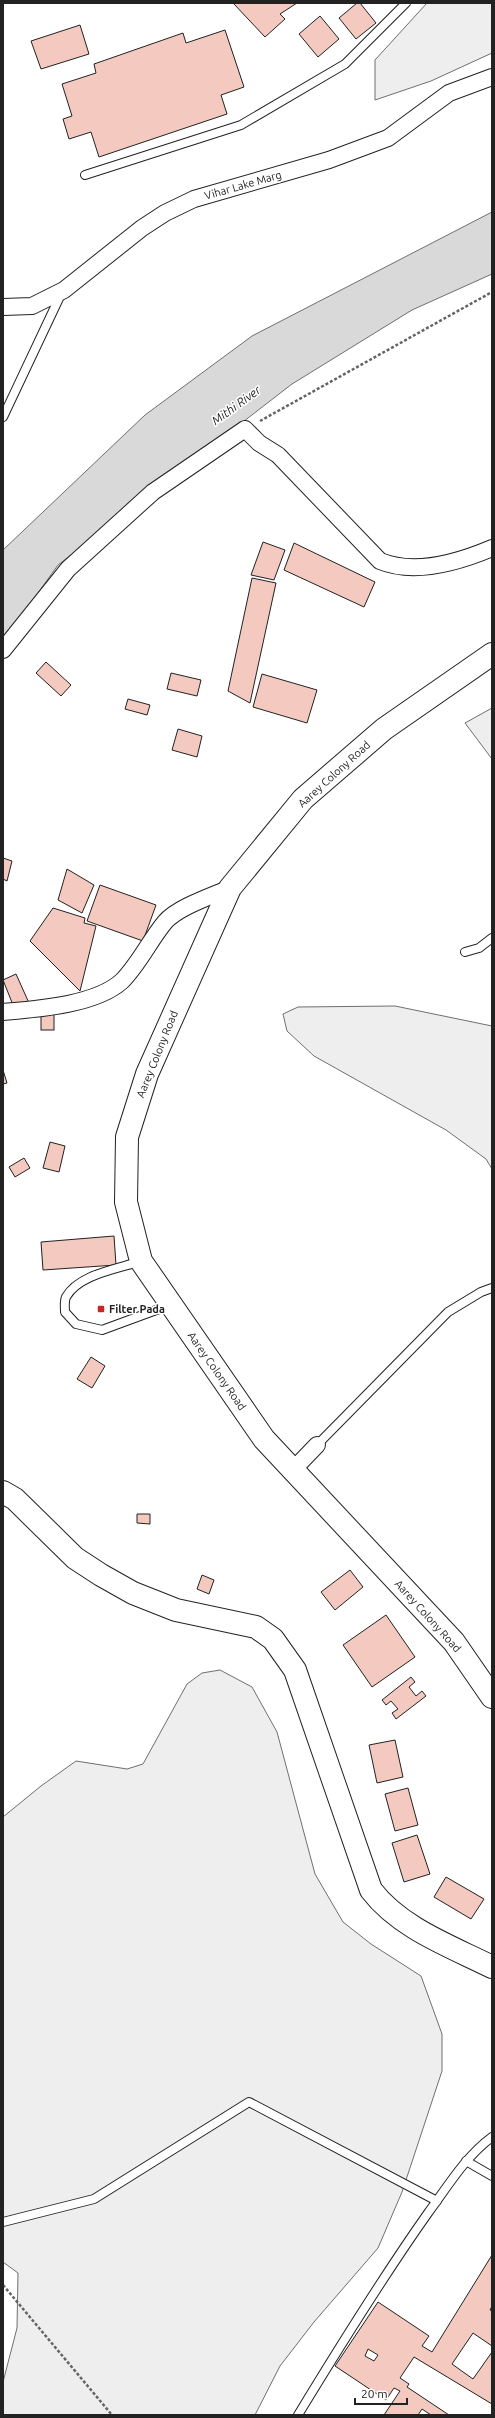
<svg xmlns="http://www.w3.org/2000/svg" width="495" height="2418" font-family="Ubuntu,sans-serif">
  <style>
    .green { fill: #eee; stroke: #6f6f6f }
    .water { fill: #d9d9d9; stroke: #6f6f6f }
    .building { fill: #f3c9c0; stroke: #222; fill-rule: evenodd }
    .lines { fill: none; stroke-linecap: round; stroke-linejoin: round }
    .lane-casing { stroke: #222; stroke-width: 10 }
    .street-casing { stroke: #222; stroke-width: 18 }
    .secondary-casing { stroke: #222; stroke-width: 24 }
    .path { stroke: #646464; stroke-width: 2.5; stroke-dasharray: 3 2; stroke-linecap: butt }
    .lane { stroke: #fff; stroke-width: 8 }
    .street { stroke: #fff; stroke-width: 16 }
    .secondary { stroke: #fff; stroke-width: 22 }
    .poi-dot { fill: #c62828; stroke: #fff; stroke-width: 1.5 }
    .labels { text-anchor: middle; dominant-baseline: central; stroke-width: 3; stroke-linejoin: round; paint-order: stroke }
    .street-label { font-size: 11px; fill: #222; stroke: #fff }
    .poi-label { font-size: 11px; font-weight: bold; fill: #222; stroke: #fff; text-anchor: start }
    .water-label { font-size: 12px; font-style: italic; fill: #222; stroke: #fff }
  </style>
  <rect width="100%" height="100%" fill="#fff"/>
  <g class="green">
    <path d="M427,3H492V53L431,81L375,100V60Z"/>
    <path d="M492,708V759L465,723Z"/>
    <path d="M395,1006L492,1026V1169L486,1159L446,1130L314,1056L287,1031L283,1014L298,1007Z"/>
    <path d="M220,1670L252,1687L277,1732L315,1874L343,1922L371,1944L421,1976L442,2034V2071L402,2192L378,2248L314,2322L280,2366L255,2415H3V2382L17,2328L18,2273L3,2262V1817L41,1786L76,1761L127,1769L143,1764L187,1684L202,1673Z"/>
  </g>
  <path class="water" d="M492,212V274L412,310L292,384L58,565L3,642V550L145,415L252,336Z"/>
  <g class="building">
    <path d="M233,3H297L280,14L285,19L265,37Z"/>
    <path d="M357,3H360L376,23L356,39L339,18Z"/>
    <path d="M320,16L339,39L318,57L299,34Z"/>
    <path d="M80,25L89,54L41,69L31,41Z"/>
    <path d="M225,30L244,87L221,95L227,114L99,157L91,132L69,139L63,119L72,116L62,84L96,73L94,64L183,33L186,43Z"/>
    <path d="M263,542L285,550L274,580L251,575Z"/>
    <path d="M294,543L375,582L364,607L284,570Z"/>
    <path d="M252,578L276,583L250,703L228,691Z"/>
    <path d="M46,662L71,685L61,696L36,673Z"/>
    <path d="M171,673L201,680L197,696L167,689Z"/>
    <path d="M262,674L317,690L307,723L253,707Z"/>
    <path d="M128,699L150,705L147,715L125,709Z"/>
    <path d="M178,729L202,736L197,757L172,750Z"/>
    <path d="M3,858L12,861L7,881L3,879Z"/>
    <path d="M67,869L94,885L82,913L58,900Z"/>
    <path d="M100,885L156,905L143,941L87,921Z"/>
    <path d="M53,908L85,918L84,923L96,926L80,991L30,941Z"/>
    <path d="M16,974L29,1003L15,1010L3,980Z"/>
    <rect x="41" y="1013" width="13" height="17"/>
    <path d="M3,1070L7,1083L3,1084Z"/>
    <path d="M50,1142L65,1146L59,1172L43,1168Z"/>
    <path d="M24,1158L30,1168L15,1177L9,1167Z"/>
    <path d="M114,1236L116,1265L43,1270L41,1242Z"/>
    <path d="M91,1357L105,1366L92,1388L77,1379Z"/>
    <path d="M137,1514H150V1524L137,1523Z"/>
    <path d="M350,1570L363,1587L335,1610L321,1592Z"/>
    <path d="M202,1575L214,1580L209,1594L197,1589Z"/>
    <path d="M386,1615L415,1657L372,1687L343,1645Z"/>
    <path d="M411,1677L415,1682L409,1687L416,1696L422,1691L426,1696L396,1719L392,1713L398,1709L391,1701L386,1705L382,1700Z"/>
    <path d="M395,1740L403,1777L377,1783L369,1745Z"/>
    <path d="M408,1788L418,1825L395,1831L385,1794Z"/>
    <path d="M417,1835L430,1874L404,1882L392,1843Z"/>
    <path d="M446,1877L484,1899L471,1919L434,1897Z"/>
    <path d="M492,2255V2306L490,2310L492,2311V2346L473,2333L452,2364L473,2379L492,2352V2404L414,2357L400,2378L409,2384L407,2387L449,2415H431L422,2409L418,2415H384L400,2391L394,2388L386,2400L335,2366L378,2302L429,2336L422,2346L432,2352ZM368,2349L378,2355L374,2361L365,2356Z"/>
  </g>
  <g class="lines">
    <g class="lane-casing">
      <g id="lane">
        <path d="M85,175L241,125L345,64L406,3"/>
        <path d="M3,417L62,292"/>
        <path d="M465,952L479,948L492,938"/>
        <path d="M141,1261C118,1269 79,1274 66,1297C64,1301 65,1308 65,1312L76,1324L102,1330L170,1305"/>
        <path d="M317,1445L448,1312L481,1292L492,1288"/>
        <path d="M466,2161L492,2176"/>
        <path d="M3,2222L94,2199L249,2102L437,2201"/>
        <path d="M298,2415C340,2346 382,2278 428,2213C448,2186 465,2157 492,2137"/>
      </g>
    </g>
    <g class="street-casing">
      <g id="street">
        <path d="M3,307L32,306L64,290L142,228L165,213L194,199L329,160L388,138L449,93L492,77"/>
        <path d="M3,650L68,569L153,492L245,429L259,443L278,455L380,561C414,575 459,562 492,548"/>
        <path d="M3,1012C37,1009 96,1005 122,981C139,964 150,940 165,922C178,907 212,896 230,888"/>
        <path d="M292,1471L317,1445"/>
      </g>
    </g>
    <g class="secondary-casing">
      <g id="secondary">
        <path d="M492,654L384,729L303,799L230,888L147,1074L127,1137L126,1202L141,1261L264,1439L454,1642L492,1697"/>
        <path d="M3,1492L15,1499L75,1558L101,1575L133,1593L176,1610L256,1627L273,1639L295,1670L371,1890C400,1928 450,1946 492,1967"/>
      </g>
    </g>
    <g class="path">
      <path d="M260,421L492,292"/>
      <path d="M3,2285L112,2415"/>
    </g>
    <use href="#lane" class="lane"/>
    <use href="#street" class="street"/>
    <use href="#secondary" class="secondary"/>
  </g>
  <rect class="poi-dot" x="97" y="1305" width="8" height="8" rx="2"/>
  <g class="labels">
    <g class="street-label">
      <text transform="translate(243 185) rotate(-16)">Vihar Lake Marg</text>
      <text transform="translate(334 774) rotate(-42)">Aarey Colony Road</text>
      <text transform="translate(157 1054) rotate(-68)">Aarey Colony Road</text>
      <text transform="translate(217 1371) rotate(55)">Aarey Colony Road</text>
      <text transform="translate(428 1616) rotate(48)">Aarey Colony Road</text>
    </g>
    <g class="poi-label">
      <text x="109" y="1309">Filter Pada</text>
    </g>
    <g class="water-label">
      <text transform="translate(236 405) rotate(-36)">Mithi River</text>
    </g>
  </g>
  <rect width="495" height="2418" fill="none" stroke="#222222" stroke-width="8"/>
  <path d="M355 2398v6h52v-6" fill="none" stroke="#222222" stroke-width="2"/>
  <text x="361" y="2398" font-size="12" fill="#222222" stroke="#ffffff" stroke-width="3" paint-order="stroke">20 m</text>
</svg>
